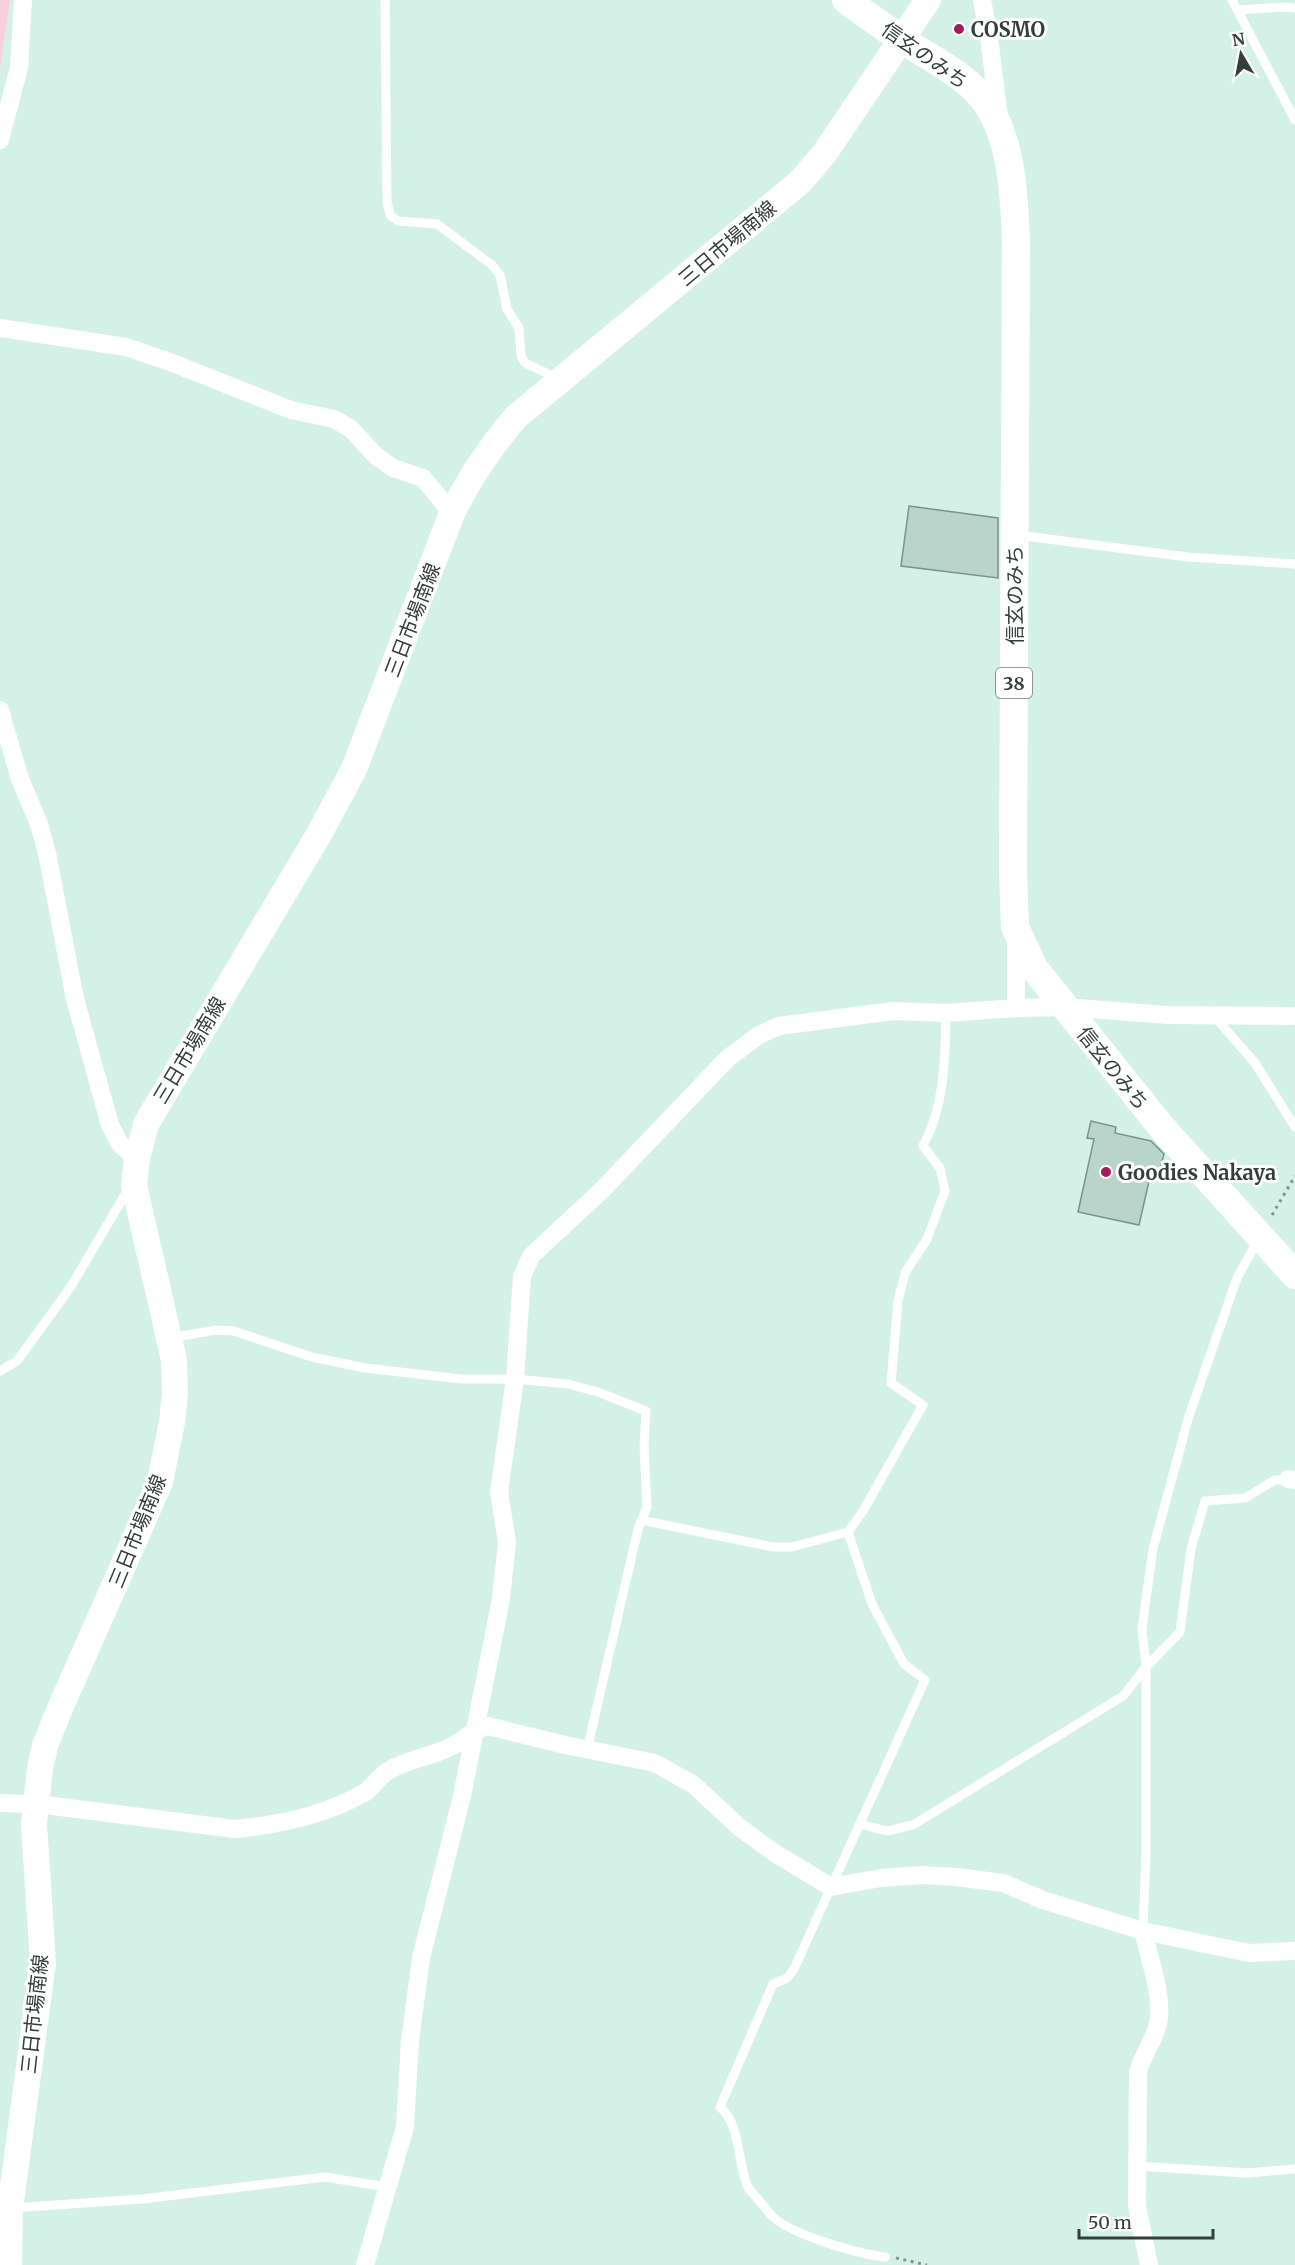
<svg xmlns="http://www.w3.org/2000/svg" width="1295" height="2265" font-family="Merriweather,'Noto Sans JP',serif">
  <style>
    .green { fill: #f8cfdb }
    .building { fill: #b9d5cb; stroke: #7a948b; stroke-width: 1.5 }
    .lines { fill: none; stroke-linecap: round; stroke-linejoin: round }
    .path { stroke: #839790; stroke-width: 3; stroke-dasharray: 3 4.5; stroke-linecap: butt }
    .lane { stroke: #fff; stroke-width: 9 }
    .street { stroke: #fff; stroke-width: 18 }
    .secondary { stroke: #fff; stroke-width: 26 }
    .primary { stroke: #fff; stroke-width: 28 }
    .poi-dot { fill: #a71a5c; stroke: #fff; stroke-width: 2 }
    .labels { text-anchor: middle; dominant-baseline: central; stroke-width: 6; stroke-linejoin: round; paint-order: stroke }
    .shield { fill: #fff; stroke: #717976; stroke-width: 1.5 }
    .shield-label { font-size: 18px; font-weight: bold; fill: #343f3b }
    .poi-label { font-size: 20px; font-weight: bold; fill: #343f3b; stroke: #fff; text-anchor: start }
    .street-label { font-size: 20px; fill: #343f3b; stroke: #fff }
  </style>
  <rect width="100%" height="100%" fill="#d4f1e7"/>
  <path class="green" d="M0,0H10L0,67Z"/>
  <g class="building">
    <path d="M909,506L998,518V578L901,566Z"/>
    <path d="M1091,1121L1116,1127L1115,1133L1151,1141L1164,1154L1160,1169L1152,1168L1139,1225L1078,1212L1094,1139L1087,1138Z"/>
  </g>
  <g class="lines">
    <g class="path">
      <path d="M1272,1215L1295,1176"/>
      <path d="M896,2258L927,2265"/>
    </g>
    <g class="lane">
      <path d="M385,0L387,202L390,215L398,221L437,224L492,265L500,275L507,309L519,328L521,356L525,363L559,379"/>
      <path d="M1232,0L1295,120"/>
      <path d="M1238,10L1283,7L1295,8"/>
      <path d="M1017,535L1188,557L1295,564"/>
      <path d="M1215,1017L1255,1063L1295,1127"/>
      <path d="M170,1338L216,1330L234,1331L312,1357L365,1368L461,1379H515L568,1384L598,1392L646,1411L644,1446L647,1507L638,1529L587,1750"/>
      <path d="M0,1371L17,1361L70,1288L129,1188"/>
      <path d="M641,1520L773,1547H792L848,1532"/>
      <path d="M859,1824L887,1831L913,1825L1123,1696L1146,1667L1180,1632L1191,1549L1205,1501L1245,1498L1275,1480L1288,1479"/>
      <path d="M1143,1931L1146,1851V1667L1142,1628L1153,1549L1188,1419L1237,1278L1258,1240"/>
      <path d="M1137,2166L1247,2173L1295,2169"/>
      <path d="M12,2208L142,2199L325,2177L387,2187"/>
      <path d="M885,2257C858,2254 793,2235 773,2217C767,2211 763,2205 758,2199C754,2195 749,2190 747,2185C737,2161 741,2125 720,2107L773,1984L787,1978L794,1969L925,1680L904,1664L872,1604L848,1532L863,1511L923,1405L891,1383L898,1301L905,1273L927,1239L945,1191L940,1168L923,1146C945,1105 945,1059 946,1013"/>
    </g>
    <g class="street">
      <path d="M982,0L989,37L999,117"/>
      <path d="M0,140L19,68L23,0"/>
      <path d="M0,328L126,347L170,362L291,410L334,419L351,429L376,456L393,468L423,478L452,513"/>
      <path d="M0,710L20,779L39,824L47,853L75,999L110,1125L120,1144L137,1159"/>
      <path d="M1016,940V1008"/>
      <path d="M1288,1479L1295,1480"/>
      <path d="M0,1803L37,1804L235,1829C279,1825 325,1815 364,1793C373,1787 379,1776 388,1771C406,1760 429,1757 448,1748C465,1741 470,1730 488,1726L565,1745L655,1763L694,1785L739,1827L773,1852L831,1887L881,1878L923,1875L956,1877L1003,1883L1043,1900L1143,1931L1249,1953L1295,1951"/>
      <path d="M1143,1931C1149,1957 1164,1999 1158,2024C1154,2041 1143,2054 1138,2072L1137,2206L1149,2265"/>
      <path d="M365,2265L405,2127L410,2041L421,1958L462,1796L501,1599L507,1542L499,1492L515,1379L522,1276L531,1256L602,1190L728,1058L759,1035L779,1026L893,1011L946,1013L1016,1008L1064,1007L1168,1015L1295,1016"/>
    </g>
    <path class="secondary" d="M9,2265L10,2209L43,1963L34,1824L40,1768L45,1746L58,1713L160,1482L172,1422L175,1394L174,1360L134,1185L137,1159L146,1124L318,836L354,769L452,513C470,477 490,447 516,417L800,182L824,154L928,0"/>
    <path class="primary" d="M846,0C867,15 888,30 910,45C934,60 962,74 981,96C1012,134 1014,193 1016,241L1013,872L1015,927L1034,968L1164,1130L1295,1275"/>
  </g>
  <g class="poi-dot">
    <circle cx="959" cy="29" r="6"/>
    <circle cx="1106" cy="1172" r="6"/>
  </g>
  <g class="labels">
    <rect class="shield" x="996" y="668" width="36" height="30" rx="4.5"/>
    <g class="shield-label">
      <text x="1014" y="683">38</text>
    </g>
    <g class="poi-label">
      <text x="971" y="29">COSMO</text>
      <text x="1118" y="1172">Goodies Nakaya</text>
    </g>
    <g class="street-label">
      <text transform="translate(925 55) rotate(35)">信玄のみち</text>
      <text transform="translate(727 243) rotate(-40)">三日市場南線</text>
      <text transform="translate(1014 595) rotate(-90)">信玄のみち</text>
      <text transform="translate(412 620) rotate(-69)">三日市場南線</text>
      <text transform="translate(189 1050) rotate(-59)">三日市場南線</text>
      <text transform="translate(1113 1068) rotate(51)">信玄のみち</text>
      <text transform="translate(137 1531) rotate(-68)">三日市場南線</text>
      <text transform="translate(34 2014) rotate(-84)">三日市場南線</text>
    </g>
  </g>
  <g transform="translate(1241 54) rotate(350)" stroke="#ffffff" stroke-width="4.5" paint-order="stroke">
  <path d="M0-4.5L10 22L0 15L-10 22Z" fill="#343f3b"/>
  <text y="-9" font-size="16" font-weight="bold" text-anchor="middle" fill="#343f3b">N</text>
  </g>
  <path d="M1079 2229v9h134v-9" fill="none" stroke="#343f3b" stroke-width="3"/>
  <text x="1088" y="2229" font-size="18" fill="#343f3b" stroke="#ffffff" stroke-width="4.5" paint-order="stroke">50 m</text>
</svg>
